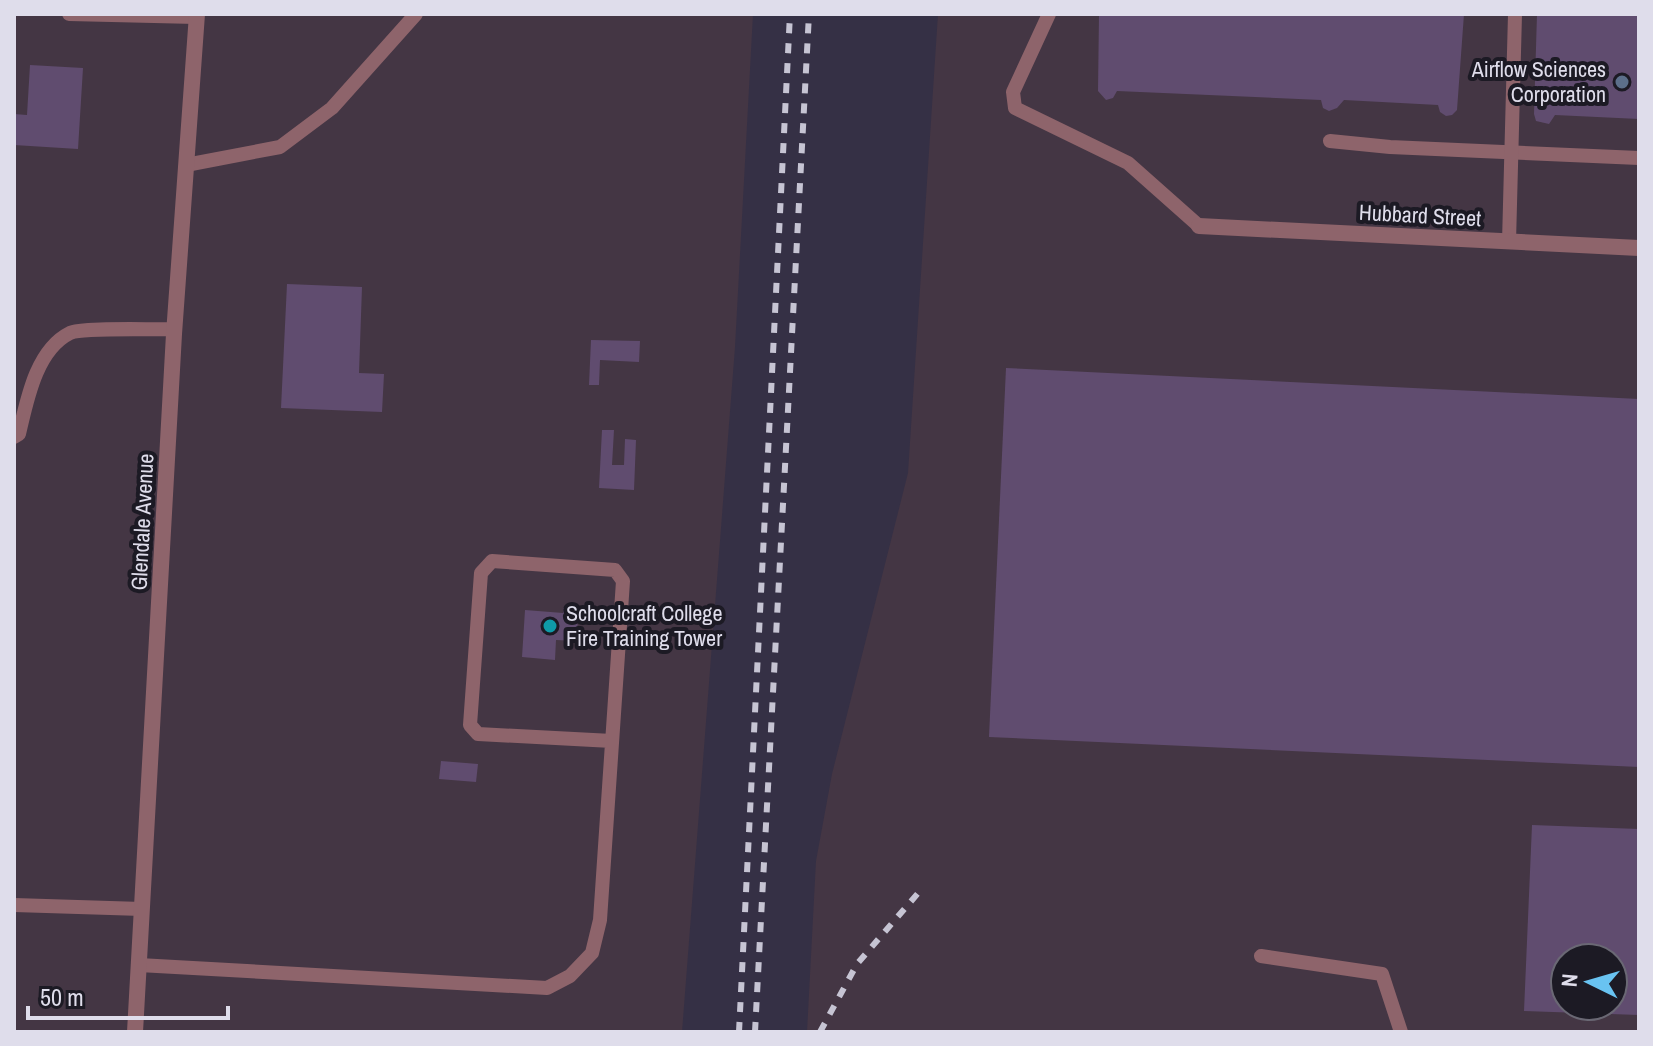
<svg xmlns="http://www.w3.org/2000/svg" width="1653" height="1046" font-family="'Archivo Narrow',sans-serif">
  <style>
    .industrial { fill: #443644; fill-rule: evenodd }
    .building { fill: #604c6f; fill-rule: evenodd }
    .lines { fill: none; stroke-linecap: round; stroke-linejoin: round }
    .service { stroke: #8e646b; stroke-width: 14 }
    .minor { stroke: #8e646b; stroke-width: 16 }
    .rail { stroke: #c6c4d3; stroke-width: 6; stroke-dasharray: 10 10; stroke-linecap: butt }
    .service-dot { fill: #5c6f8a; stroke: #1c1a24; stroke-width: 3 }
    .culture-dot { fill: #0f9aa8; stroke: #1c1a24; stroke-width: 3 }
    .labels { text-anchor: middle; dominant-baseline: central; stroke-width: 8; stroke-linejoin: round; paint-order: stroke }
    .poi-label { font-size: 22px; fill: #dfddeb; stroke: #1c1a24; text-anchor: end }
    .street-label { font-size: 22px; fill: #dfddeb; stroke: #1c1a24 }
  </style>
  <rect width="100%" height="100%" fill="#353045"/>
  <g class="industrial">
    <path d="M14,14H753L735,347L682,1032H14Z"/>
    <path d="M938,14H1639V1032H807L816,861L832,774L908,473ZM1565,958H1613V1006H1565Z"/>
  </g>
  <g class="building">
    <path d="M1099,14H1464L1457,110L1452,115L1446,116L1440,112L1438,105L1344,100L1337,108L1329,111L1323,108L1321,100L1117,91L1113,98L1106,100L1098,91Z"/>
    <path d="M1537,14H1639V119L1555,115L1549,124L1536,121L1534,114Z"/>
    <path d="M30,65L83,68L78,149L14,145V114L27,115Z"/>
    <path d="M287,284L362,287L359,373L384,374L382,412L281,408Z"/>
    <path d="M591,340L640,341L639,362L600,360L599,385H589Z"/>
    <path d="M1006,368L1639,399V767L989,737Z"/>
    <path d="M602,430H614L612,465H624L625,439L636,440L634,490L599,488Z"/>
    <path d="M563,608L579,609L576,641L556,640L555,660L522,657L525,610L563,613Z"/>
    <path d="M441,761L478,764L476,782L439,779Z"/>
    <path d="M1532,825L1639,829V1015L1524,1011ZM1565,958H1613V1006H1565Z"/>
  </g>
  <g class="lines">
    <g class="service">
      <path d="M69,14L196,17"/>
      <path d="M1049,14L1013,92L1015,108L1128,163L1199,226"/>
      <path d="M1330,141L1390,147L1639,158"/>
      <path d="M186,165L280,147L332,108L416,14"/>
      <path d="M1509,242L1515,14"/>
      <path d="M14,437L19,434C27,400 36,350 70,333C81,327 157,330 175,329"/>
      <path d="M14,905L142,909"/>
      <path d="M1261,956L1382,974L1401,1032"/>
      <path d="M139,965L547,988L570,976L592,953L600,920L623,581L615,570L492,561L481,573L470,725L478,734L612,741"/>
    </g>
    <g class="minor">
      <path d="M1199,226L1639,248"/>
      <path d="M135,1032L174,334L197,14"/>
    </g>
    <g class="rail">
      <path d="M739,1032L790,14"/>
      <path d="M755,1032L809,14"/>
      <path d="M820,1032L857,964L919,892"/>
    </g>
  </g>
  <circle class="service-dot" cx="1622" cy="82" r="8"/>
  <circle class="culture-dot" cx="550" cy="626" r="8"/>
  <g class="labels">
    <g class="poi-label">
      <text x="1606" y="69">Airflow Sciences<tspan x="1606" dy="25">Corporation</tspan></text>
      <text x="566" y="613" text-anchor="start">Schoolcraft College<tspan x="566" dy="25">Fire Training Tower</tspan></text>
    </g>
    <g class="street-label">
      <text transform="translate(1420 215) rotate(3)">Hubbard Street</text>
      <text transform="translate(142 522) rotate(-87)">Glendale Avenue</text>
    </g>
  </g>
  <rect width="1653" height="1046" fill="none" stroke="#dfddeb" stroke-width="32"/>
  <g transform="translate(1589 982) rotate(275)"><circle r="38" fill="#1c1a24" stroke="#6a6874" stroke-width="2"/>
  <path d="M0-6L14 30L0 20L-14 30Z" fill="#69c3f1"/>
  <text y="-12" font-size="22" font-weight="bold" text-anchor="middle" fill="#dfddeb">N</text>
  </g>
  <path d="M28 1006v12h200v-12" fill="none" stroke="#dfddeb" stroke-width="4"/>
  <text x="40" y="1006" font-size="24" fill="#dfddeb" stroke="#1c1a24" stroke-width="6" paint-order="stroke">50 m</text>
</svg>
